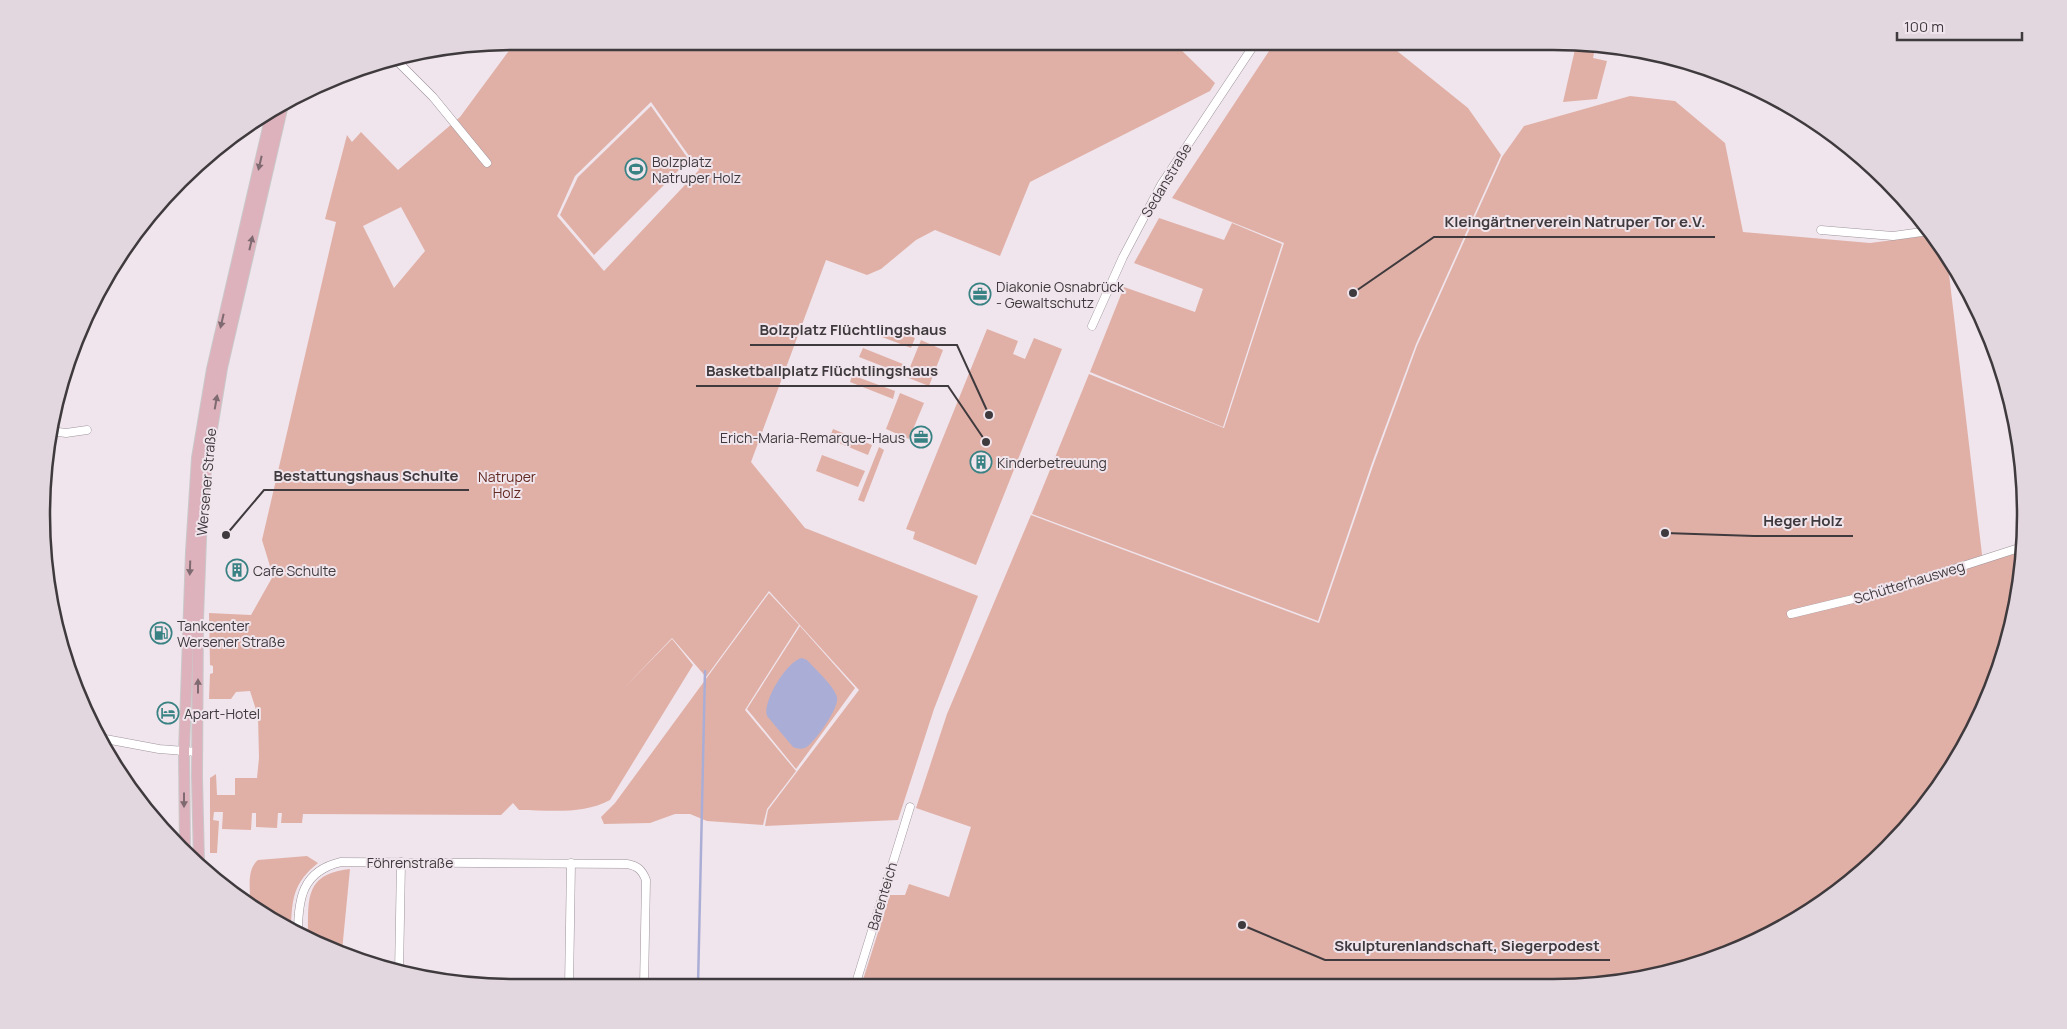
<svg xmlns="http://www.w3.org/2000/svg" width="2067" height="1029" font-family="Manrope,sans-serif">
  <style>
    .green { fill: #e0b0a7; fill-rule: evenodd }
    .water { fill: #aaaed6 }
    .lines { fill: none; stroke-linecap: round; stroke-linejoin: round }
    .stream { stroke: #aaaed6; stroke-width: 2.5 }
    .minor-casing { stroke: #9e949c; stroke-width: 9 }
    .major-casing { stroke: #c9c8c9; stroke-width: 12 }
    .minor { stroke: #fff; stroke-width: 8 }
    .major { stroke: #ddb2bd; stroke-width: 10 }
    .oneway { fill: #7e6a70 }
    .labels { text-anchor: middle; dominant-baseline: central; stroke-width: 4; stroke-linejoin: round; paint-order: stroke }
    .poi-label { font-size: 14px; fill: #3f3a3d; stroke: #f0e5ec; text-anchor: start }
    .street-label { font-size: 14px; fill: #3f3a3d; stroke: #f0e5ec }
    .park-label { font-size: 14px; fill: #642920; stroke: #f0e5ec }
    .rim { fill: none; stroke: #3f3a3d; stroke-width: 2.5 }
    .leader { fill: none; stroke: #3f3a3d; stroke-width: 2 }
    .callout-dot { fill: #3f3a3d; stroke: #f0e5ec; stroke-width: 2 }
    .callout-label { font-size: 15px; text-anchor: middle; font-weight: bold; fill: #3f3a3d; stroke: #f0e5ec; stroke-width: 4; stroke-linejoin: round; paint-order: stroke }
  </style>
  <rect width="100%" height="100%" fill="#f0e5ec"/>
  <g class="green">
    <path d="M516,41L1173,42L1215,83L1210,91L1030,182L1000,256L935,230L916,240L881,269L867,275L826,260L751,462L805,528L978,596L934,709L898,820L765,826L768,810L859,690L769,591L706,677L672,638L622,690L672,639L693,665L610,800C583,815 549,810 519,810L513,803L501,815L303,814L302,823H281L282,813H278L277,828L256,827V813H252L251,830L222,829L223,812H214L213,820L219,821L217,853H210V778L216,774L217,795H235V778H257L259,758L258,716L250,691L236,692L231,699H209L210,674L213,673V666L210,665L209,613L251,615L273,576L262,540L336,222L325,219L347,135L352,142L361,132L398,170L460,117ZM651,102L699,170L604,271L557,216L575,176ZM401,207L425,251L394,288L363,226Z"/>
    <path d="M1275,42H1386L1468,108L1501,155L1416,344L1372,463L1318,621L1032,514L1089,374L1224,428L1284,243L1172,198Z"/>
    <path d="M1589,43L1596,44L1593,58L1607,61L1597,99L1563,102L1576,45Z"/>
    <path d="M1630,96L1675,101L1725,143L1743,232L1870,243L1932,235L1947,257L1983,563L2024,551L2010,637L1977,724L1928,803L1840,890L1733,952L1614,984L861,986L890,895H905L909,884L949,897L971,827L916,808L947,714L1031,515L1319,623L1373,466L1417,346L1502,157L1524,126Z"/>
    <path d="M651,106L689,160L594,255L560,215L578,177Z"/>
    <path d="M1159,218L1224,240L1232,223L1282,244L1223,427L1090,372L1124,287L1195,312L1203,289L1134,263Z"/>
    <path d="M878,323L915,338L911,348L874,334Z"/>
    <path d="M987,329L1018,341L1013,354L1025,359L1034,338L1062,349L976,565L913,539L915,532L906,529Z"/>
    <path d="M921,340L943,350L929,386L906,377Z"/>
    <path d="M863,348L903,364L900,373L859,357Z"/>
    <path d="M852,375L895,391L893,399L850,382Z"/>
    <path d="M900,393L924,403L909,439L886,429Z"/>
    <path d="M833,429L872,445L868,455L829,439Z"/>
    <path d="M879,447L884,450L864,502L858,500Z"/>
    <path d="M822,455L865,471L858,487L816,471Z"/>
    <path d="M769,593L799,625L745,710L796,771L767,809L763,825L707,821L690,814H675L650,823L604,824L601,817L615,803Z"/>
    <path d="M800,626L855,688L796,769L747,709Z"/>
    <path d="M307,856L318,863C293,883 292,899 291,929L250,899C250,886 247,869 258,860Z"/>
    <path d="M350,869L342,951L336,950L308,940C309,902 302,874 350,869Z"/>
  </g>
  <path class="water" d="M802,658L807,660C815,669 834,686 837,697C840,707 816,740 808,746C803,750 798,749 793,747L767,716C762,701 788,660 802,658Z"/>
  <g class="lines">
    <path class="stream" d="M698,986L705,671"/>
    <g class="minor-casing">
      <g id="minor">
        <path d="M1491,42L1513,44L1537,42"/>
        <path d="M397,61L433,97L487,163"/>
        <path d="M1697,66L1700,68"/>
        <path d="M1821,230L1893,236L1929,231"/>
        <path d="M1092,326L1123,257L1161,185L1256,42"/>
        <path d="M50,431L66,433L87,430"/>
        <path d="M1791,614L1882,592L2025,546"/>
        <path d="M100,738L159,749L197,752"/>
        <path d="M298,933C298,899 302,871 341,862L627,864C638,866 642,870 646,880L644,986"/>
        <path d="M399,973L401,862"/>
        <path d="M855,986L910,807"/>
        <path d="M569,987L571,863"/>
      </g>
    </g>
    <g class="major-casing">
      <g id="major">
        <path d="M185,853L184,752L191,552L197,458L212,369L271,115"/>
        <path d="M199,863L197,777L198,619L202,512L207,459L222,368L282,109"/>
      </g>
    </g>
    <use href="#minor" class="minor"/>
    <use href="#major" class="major"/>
  </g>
  <defs><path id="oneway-solid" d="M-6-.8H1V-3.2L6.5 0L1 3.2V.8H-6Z" transform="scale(1.25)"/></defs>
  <g class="oneway">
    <use href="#oneway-solid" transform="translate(260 163) rotate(103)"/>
    <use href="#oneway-solid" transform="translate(251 243) rotate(-77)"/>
    <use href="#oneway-solid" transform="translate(222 321) rotate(103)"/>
    <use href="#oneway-solid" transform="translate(216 402) rotate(-80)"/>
    <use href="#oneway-solid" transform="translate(190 568) rotate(92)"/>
    <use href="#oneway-solid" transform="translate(198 686) rotate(-90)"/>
    <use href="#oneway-solid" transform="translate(184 800) rotate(90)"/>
  </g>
  <defs>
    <g id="stadium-ring" transform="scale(1.125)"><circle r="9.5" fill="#f0e5ec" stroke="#398284" stroke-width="1.5"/><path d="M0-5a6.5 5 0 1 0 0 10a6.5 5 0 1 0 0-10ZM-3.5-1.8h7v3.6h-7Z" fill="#398284"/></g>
    <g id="office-ring" transform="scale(1.125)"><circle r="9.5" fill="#f0e5ec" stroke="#398284" stroke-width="1.5"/><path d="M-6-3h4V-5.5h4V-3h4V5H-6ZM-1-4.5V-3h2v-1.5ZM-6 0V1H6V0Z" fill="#398284"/></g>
    <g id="building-ring" transform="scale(1.125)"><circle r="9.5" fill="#f0e5ec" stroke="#398284" stroke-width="1.5"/><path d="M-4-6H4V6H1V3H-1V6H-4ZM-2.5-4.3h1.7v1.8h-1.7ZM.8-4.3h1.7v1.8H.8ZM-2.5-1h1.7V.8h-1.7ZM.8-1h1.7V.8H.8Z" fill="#398284"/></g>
    <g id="fuel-ring" transform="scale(1.125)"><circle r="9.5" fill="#f0e5ec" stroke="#398284" stroke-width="1.5"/><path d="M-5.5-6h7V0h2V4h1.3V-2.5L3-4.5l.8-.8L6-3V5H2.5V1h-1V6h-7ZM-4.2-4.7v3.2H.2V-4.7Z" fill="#398284"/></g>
    <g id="hotel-ring" transform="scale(1.125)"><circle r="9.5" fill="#f0e5ec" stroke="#398284" stroke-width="1.5"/><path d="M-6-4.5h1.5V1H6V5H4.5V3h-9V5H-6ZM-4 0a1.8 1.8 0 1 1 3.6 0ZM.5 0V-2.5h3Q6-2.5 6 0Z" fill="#398284"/></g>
  </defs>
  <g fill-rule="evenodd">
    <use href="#stadium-ring" x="636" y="169"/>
    <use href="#office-ring" x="980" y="294"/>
    <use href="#office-ring" x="921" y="437"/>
    <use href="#building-ring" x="981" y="462"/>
    <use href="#building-ring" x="237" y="570"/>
    <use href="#fuel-ring" x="161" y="633"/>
    <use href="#hotel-ring" x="168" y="713"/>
  </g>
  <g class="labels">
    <g class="poi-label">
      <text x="652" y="161">Bolzplatz<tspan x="652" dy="16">Natruper Holz</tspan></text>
      <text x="996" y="286">Diakonie Osnabrück<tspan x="996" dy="16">- Gewaltschutz</tspan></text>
      <text x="905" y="437" text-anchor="end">Erich-Maria-Remarque-Haus</text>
      <text x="997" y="462">Kinderbetreuung</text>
      <text x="253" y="570">Cafe Schulte</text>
      <text x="177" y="625">Tankcenter<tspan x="177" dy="16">Wersener Straße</tspan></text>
      <text x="184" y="713">Apart-Hotel</text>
    </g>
    <g class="street-label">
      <text transform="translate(1166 180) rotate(-59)">Sedanstraße</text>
      <text transform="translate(206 482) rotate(-85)">Wersener Straße</text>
      <text transform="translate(1909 582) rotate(-17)">Schütterhausweg</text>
      <text x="410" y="862">Föhrenstraße</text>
      <text transform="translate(882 896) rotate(-73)">Barenteich</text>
    </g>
    <g class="park-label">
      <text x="507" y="476">Natruper<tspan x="507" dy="16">Holz</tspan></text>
    </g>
  </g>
  <path d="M0 0H2067V1029H0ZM514 50H1553A464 464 0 0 1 2017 514V515A464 464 0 0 1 1553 979H514A464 464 0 0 1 50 515V514A464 464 0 0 1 514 50Z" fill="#e2d7de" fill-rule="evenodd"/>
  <path class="rim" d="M514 50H1553A464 464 0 0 1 2017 514V515A464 464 0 0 1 1553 979H514A464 464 0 0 1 50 515V514A464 464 0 0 1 514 50Z"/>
  <path class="leader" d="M1353 293L1434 237H1715M989 415L957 345H750M986 442L948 386H696M226 535L264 490H469M1665 533L1754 536H1853M1242 925L1325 960H1610"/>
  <g class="callout-dot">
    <circle cx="1353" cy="293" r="5"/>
    <circle cx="989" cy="415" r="5"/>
    <circle cx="986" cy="442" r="5"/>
    <circle cx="226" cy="535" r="5"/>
    <circle cx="1665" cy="533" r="5"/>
    <circle cx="1242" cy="925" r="5"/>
  </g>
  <g class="callout-label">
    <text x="1575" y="227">Kleingärtnerverein Natruper Tor e.V.</text>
    <text x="853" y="335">Bolzplatz Flüchtlingshaus</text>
    <text x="822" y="376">Basketballplatz Flüchtlingshaus</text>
    <text x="366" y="481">Bestattungshaus Schulte</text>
    <text x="1803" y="526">Heger Holz</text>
    <text x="1467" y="951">Skulpturenlandschaft, Siegerpodest</text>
  </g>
  <path d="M1897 32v8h125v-8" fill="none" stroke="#3f3a3d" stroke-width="2.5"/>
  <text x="1904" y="32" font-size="15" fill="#3f3a3d" stroke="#f0e5ec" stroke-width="4" paint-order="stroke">100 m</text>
</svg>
